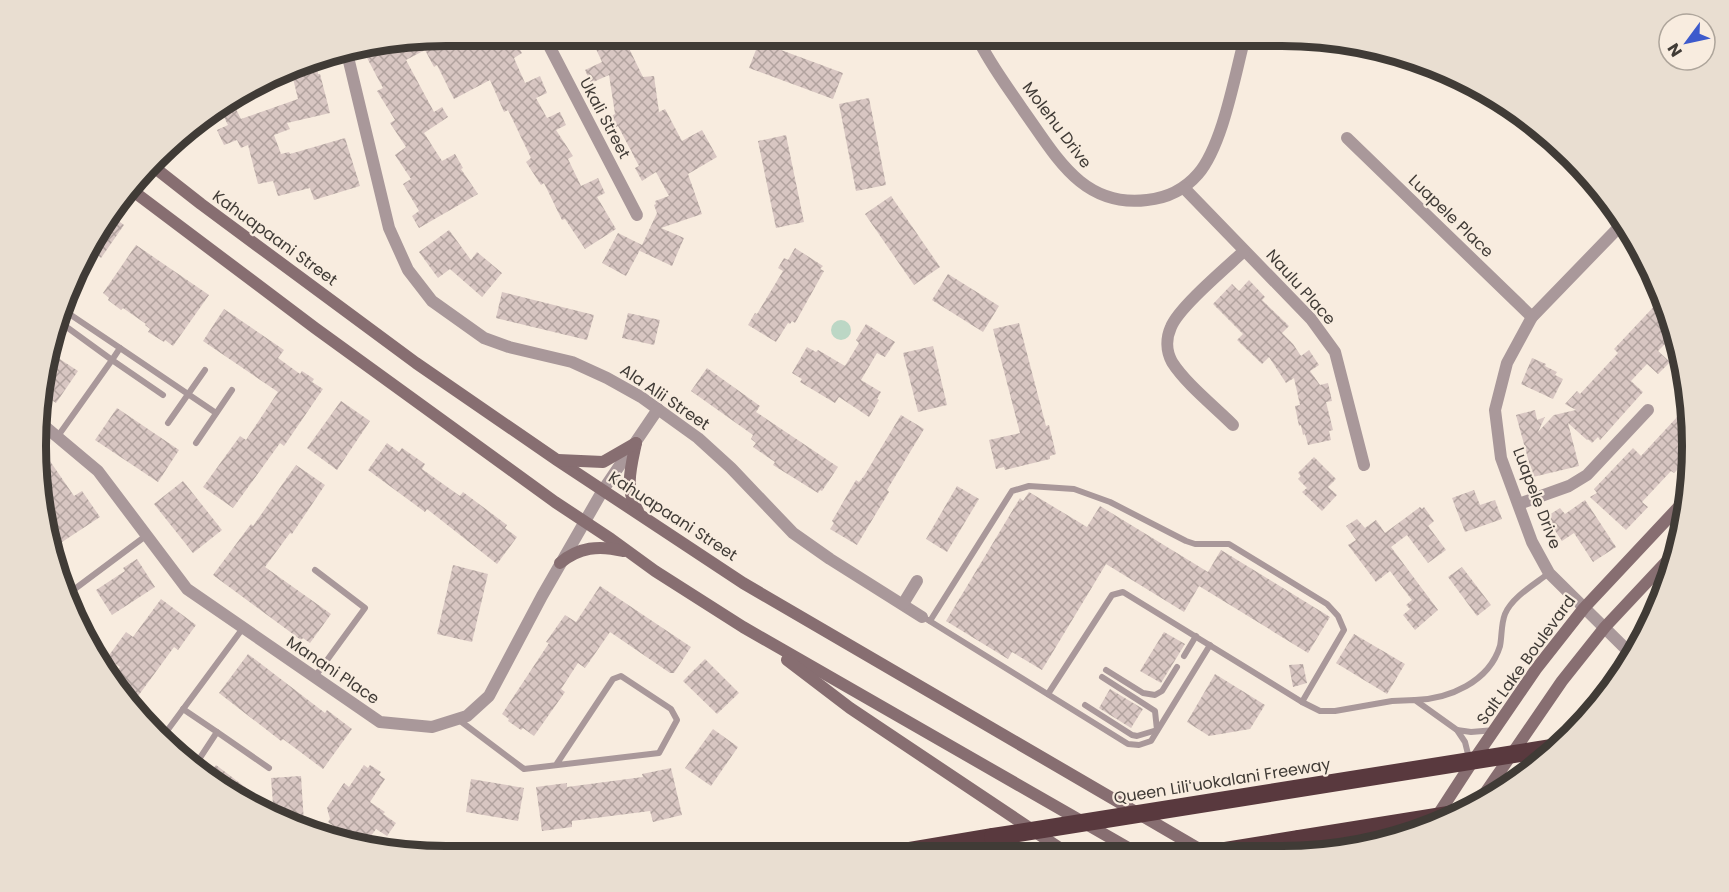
<svg xmlns="http://www.w3.org/2000/svg" width="1729" height="892" font-family="Poppins,sans-serif">
  <style>
    .park { fill: #bcd7c5 }
    .building { fill: url(#building-cross-hatch) }
    .lines { fill: none; stroke-linecap: round; stroke-linejoin: round }
    .lane { stroke: #a9989a; stroke-width: 6 }
    .street { stroke: #a9989a; stroke-width: 12 }
    .secondary { stroke: #876e71; stroke-width: 12 }
    .highway { stroke: #59393e; stroke-width: 18 }
    .highway-bridge { stroke: #59393e; stroke-width: 18 }
    .labels { text-anchor: middle; dominant-baseline: central; stroke-width: 4.5; stroke-linejoin: round; paint-order: stroke }
    .street-label { font-size: 16px; fill: #403b36; stroke: #f8ecdf }
    .rim { fill: none; stroke: #403b36; stroke-width: 8 }
  </style>
  <defs>
    <pattern id="building-cross-hatch" width="8" height="8" patternUnits="userSpaceOnUse" patternTransform="scale(1.5)"><rect width="8" height="8" fill="#d8c6c2"/><path d="M0 0l8 8M0 8l8-8" fill="none" stroke="#b1a29e"/></pattern>
  </defs>
  <rect width="100%" height="100%" fill="#f8ecdf"/>
  <circle class="park" cx="841" cy="330" r="10"/>
  <g class="building">
    <path d="M446,36H512L522,53L514,58L525,83L540,76L547,93L536,98L547,118L560,112L566,125L556,130L573,156L568,159L581,186L598,178L605,193L597,197L616,229L585,249L565,219L562,220L544,183L541,185L526,162L531,158L508,110L504,112L490,80L454,99L437,65L434,67L425,50L406,60L434,112L442,107L448,117L424,133L442,161L455,154L463,168L461,169L478,194L419,228L412,216L419,211L403,184L411,179L395,155L406,147L390,123L395,120L377,91L383,88L366,56L384,46Z"/>
    <path d="M590,36H623L643,77L654,76L659,112L665,109L682,141L702,130L717,157L688,174L702,214L661,228L684,238L672,266L640,251L641,248L626,276L602,263L618,233L642,245L657,213L654,205L656,204L655,201L669,196L656,172L642,181L635,168L639,166L618,126L609,131L604,120L615,114L609,75L591,83L585,70L602,62Z"/>
    <path d="M759,42L843,73L833,99L749,68Z"/>
    <path d="M316,58L318,74H320L330,113L287,123L290,129L274,135L281,154L289,152L290,154L345,138L360,186L314,200L310,188L278,196L273,181L258,184L248,145L241,148L237,140L224,145L217,130L228,125L223,115L236,109L241,119L298,99L291,70Z"/>
    <path d="M869,98L886,185L856,191L839,104Z"/>
    <path d="M786,135L804,222L776,228L758,141Z"/>
    <path d="M891,196L940,267L914,285L865,214Z"/>
    <path d="M116,219L124,225L101,258L89,247L91,241L106,220L112,224Z"/>
    <path d="M449,230L471,260L477,252L502,273L482,297L450,269L438,278L419,252Z"/>
    <path d="M136,245L209,295L173,346L165,340L164,342L148,332L150,329L145,325L146,324L123,308L121,310L108,300L109,298L103,293Z"/>
    <path d="M795,248L823,266L820,269L824,271L795,323L792,321L790,324L788,323L776,342L748,325L755,313L757,314L783,271L778,268L784,258L788,260Z"/>
    <path d="M948,274L999,306L983,332L932,300Z"/>
    <path d="M1249,280L1265,297L1262,300L1289,326L1282,333L1293,344L1301,356L1309,350L1319,365L1310,371L1320,385L1328,383L1332,401L1326,402L1333,430L1329,431L1331,440L1308,445L1305,434L1303,435L1301,425L1299,426L1295,406L1300,405L1294,378L1286,383L1269,357L1262,364L1237,340L1243,334L1213,304L1232,284L1239,291Z"/>
    <path d="M502,292L594,315L587,340L496,318Z"/>
    <path d="M1660,300L1668,307L1676,333L1658,351L1670,362L1658,374L1647,364L1631,381L1643,392L1600,440L1598,437L1592,443L1588,439L1587,440L1568,423L1579,466L1533,477L1516,415L1535,410L1537,420L1545,417L1538,432L1554,415L1576,410L1565,404L1577,391L1580,394L1618,353L1614,349Z"/>
    <path d="M224,309L284,350L278,358L300,374L302,371L314,379L312,382L323,389L284,446L280,443L233,508L203,487L240,436L246,440L278,392L203,341Z"/>
    <path d="M628,313L660,320L654,345L622,338Z"/>
    <path d="M1019,323L1046,426L1049,425L1056,454L1050,456V459L1005,470L1004,467L996,469L989,440L1020,433L993,329Z"/>
    <path d="M866,324L895,342L885,357L877,353L861,380L881,392L877,399L879,400L869,417L839,397L835,403L800,382L802,379L792,373L807,347L816,352L818,350L845,366L859,343L856,340Z"/>
    <path d="M933,346L947,405L918,412L903,353Z"/>
    <path d="M49,352L78,371L56,403L43,394L44,366Z"/>
    <path d="M1532,358L1546,364L1545,366L1557,372L1555,375L1563,379L1553,399L1521,384Z"/>
    <path d="M707,368L760,406L756,412L838,467L822,491L820,490L818,493L773,465L775,462L753,447L756,443L751,439L753,435L691,391Z"/>
    <path d="M341,401L370,421L337,470L307,448Z"/>
    <path d="M1690,403L1692,454L1674,473L1671,471L1642,502L1648,507L1626,530L1590,497L1597,493L1594,489L1633,448L1641,456Z"/>
    <path d="M117,408L179,450L158,482L95,440Z"/>
    <path d="M901,415L924,429L887,490L889,492L857,545L830,529L834,523L832,521L856,480L859,482L864,476Z"/>
    <path d="M387,443L399,452L402,448L425,464L422,469L460,496L463,492L507,525L505,528L517,537L497,564L427,509L425,512L368,470Z"/>
    <path d="M41,448L74,496L82,491L100,517L59,544L48,527L44,516L49,513L40,498Z"/>
    <path d="M1314,457L1336,479L1328,487L1337,495L1322,511L1302,492L1307,488L1298,479L1301,476L1298,473Z"/>
    <path d="M296,465L325,485L292,534L290,533L265,567L331,614L310,643L303,638L301,640L213,575L251,524L253,526Z"/>
    <path d="M183,481L222,530L193,553L154,504Z"/>
    <path d="M957,486L979,499L947,552L926,539Z"/>
    <path d="M1474,490L1480,505L1495,500L1502,519L1465,532L1452,498Z"/>
    <path d="M1029,492L1087,527L1100,506L1208,572L1221,550L1330,617L1308,653L1199,586L1184,612L1106,564L1042,670L1012,652L1008,659L946,621L1020,498L1023,501Z"/>
    <path d="M1585,500L1616,547L1593,562L1574,533L1562,541L1546,517L1560,508L1565,514Z"/>
    <path d="M1420,507L1422,509L1424,507L1434,521L1428,526L1446,550L1428,563L1407,535L1391,547L1438,610L1415,630L1403,615L1410,609L1406,605L1412,600L1390,571L1376,582L1348,545L1356,540L1346,526L1357,519L1365,528L1376,520L1385,533Z"/>
    <path d="M137,559L155,587L112,615L96,590L125,571L123,568Z"/>
    <path d="M453,565L488,574L472,642L437,634Z"/>
    <path d="M1462,567L1491,605L1477,616L1448,577Z"/>
    <path d="M600,586L691,647L674,673H670L610,632L585,668L578,663L561,689L565,692L534,736L523,728L521,730L508,721L509,719L502,714L549,643L546,642L565,615L576,622Z"/>
    <path d="M161,599L196,625L178,650L174,647L133,703L113,676L120,667L107,658L126,632L133,637Z"/>
    <path d="M74,600L103,647L96,652L78,627L70,602Z"/>
    <path d="M1164,632L1185,644L1161,683L1140,671Z"/>
    <path d="M1354,634L1405,664L1387,694L1336,663Z"/>
    <path d="M248,654L325,713L327,710L352,729L323,769L283,739L281,741L219,693Z"/>
    <path d="M705,659L739,693L717,714L683,681Z"/>
    <path d="M1303,664L1307,683L1293,687L1289,665Z"/>
    <path d="M1215,674L1265,705L1250,729L1209,736L1187,722Z"/>
    <path d="M1110,689L1143,709L1131,728L1099,708Z"/>
    <path d="M713,729L738,747L711,786L685,768Z"/>
    <path d="M216,765L253,793L247,801L209,774Z"/>
    <path d="M364,765L368,768L370,765L381,772L379,775L385,779L370,802L385,812L383,814L396,823L387,836L376,829L366,843L350,832L347,836L328,822L330,819L327,808L344,783L349,787Z"/>
    <path d="M671,768L682,815L653,822L650,811L572,821V827L542,831L536,787L567,783V787L643,777L642,774Z"/>
    <path d="M301,776L304,823L291,824L274,817L271,778Z"/>
    <path d="M471,779L524,788L518,821L466,812Z"/>
  </g>
  <g class="lines">
    <g class="lane">
      <path d="M75,283L80,276"/>
      <path d="M65,311L120,348L112,360L68,328"/>
      <path d="M120,348L216,413"/>
      <path d="M168,423L205,370"/>
      <path d="M58,436L112,360L163,395"/>
      <path d="M196,443L232,390"/>
      <path d="M68,594L147,535"/>
      <path d="M928,620L1128,744L1139,745L1151,741L1210,645"/>
      <path d="M930,621L1012,491L1029,486L1074,489L1110,502L1186,541L1195,544H1229L1327,604L1338,616L1344,630L1302,702L1320,711H1335L1392,701L1415,700L1457,730L1465,742L1469,758"/>
      <path d="M1184,656L1196,636"/>
      <path d="M1106,670L1143,693L1155,695L1162,691L1177,667"/>
      <path d="M314,678L365,608L315,570"/>
      <path d="M1048,694L1112,595L1123,592L1302,702"/>
      <path d="M1415,700C1449,699 1489,682 1500,646C1502,636 1501,624 1505,614C1512,597 1535,584 1549,573"/>
      <path d="M1085,705L1132,735L1137,736L1157,730L1155,711L1102,677"/>
      <path d="M183,709L217,732L196,764"/>
      <path d="M459,720L524,769L659,753L677,720L671,709L621,676L613,679L556,765"/>
      <path d="M1457,730L1471,732L1495,730"/>
      <path d="M217,732L269,768"/>
      <path d="M161,739L243,628"/>
    </g>
    <g class="street">
      <path d="M544,36L637,215"/>
      <path d="M977,37C989,63 1007,86 1023,110C1056,156 1082,208 1147,200C1167,198 1185,189 1198,174C1223,145 1235,74 1245,37"/>
      <path d="M347,53L389,228L408,270L432,301L484,338L509,347L572,362L607,378L641,397L698,438L731,468L793,533L830,559L922,617"/>
      <path d="M1347,138L1532,317"/>
      <path d="M1184,188L1311,319L1335,352L1364,465"/>
      <path d="M1624,222L1532,317L1507,363L1495,410L1501,458L1532,542L1549,573L1632,655"/>
      <path d="M42,424L98,471L187,589L380,722L432,727L467,716L489,696L542,596L603,490L658,409"/>
      <path d="M1233,425C1214,406 1186,384 1172,362C1166,351 1166,338 1171,327C1179,307 1227,267 1244,251"/>
      <path d="M1519,504L1569,486L1587,475L1648,410"/>
      <path d="M903,604L917,581"/>
    </g>
    <g class="secondary">
      <path d="M150,164L201,204L416,363L557,460L743,583L1206,853"/>
      <path d="M129,188L315,328L555,502L611,539L655,571L743,627L1137,853"/>
      <path d="M636,443C631,467 624,489 638,511"/>
      <path d="M558,460L603,462L636,443"/>
      <path d="M560,563C579,547 599,545 623,551"/>
      <path d="M787,660L850,708L1067,853"/>
      <path d="M1479,802L1562,681L1605,627L1680,547"/>
      <path d="M1430,827L1471,764L1536,669L1584,608L1688,497"/>
    </g>
    <g class="highway">
      <path d="M1213,853L1299,839"/>
      <path d="M892,854L993,837"/>
    </g>
    <g class="highway-bridge">
      <path d="M993,837L1558,747"/>
      <path d="M1299,839L1461,813"/>
    </g>
  </g>
  <g class="labels">
    <g class="street-label">
      <text transform="translate(605 118) rotate(62)">Ukali Street</text>
      <text transform="translate(1057 125) rotate(53)">Molehu Drive</text>
      <text transform="translate(1451 216) rotate(44)">Luapele Place</text>
      <text transform="translate(275 238) rotate(36)">Kahuapaani Street</text>
      <text transform="translate(1301 287) rotate(48)">Naulu Place</text>
      <text transform="translate(665 397) rotate(34)">Ala Alii Street</text>
      <text transform="translate(1537 498) rotate(69)">Luapele Drive</text>
      <text transform="translate(673 516) rotate(33)">Kahuapaani Street</text>
      <text transform="translate(1526 660) rotate(-54)">Salt Lake Boulevard</text>
      <text transform="translate(333 670) rotate(34)">Manani Place</text>
      <text transform="translate(1222 781) rotate(-9)">Queen Liliʻuokalani Freeway</text>
    </g>
  </g>
  <path d="M0 0H1729V892H0ZM446 46H1282A400 400 0 0 1 1682 446V446A400 400 0 0 1 1282 846H446A400 400 0 0 1 46 446V446A400 400 0 0 1 446 46Z" fill="#e9ded1" fill-rule="evenodd"/>
  <path class="rim" d="M446 46H1282A400 400 0 0 1 1682 446V446A400 400 0 0 1 1282 846H446A400 400 0 0 1 46 446V446A400 400 0 0 1 446 46Z"/>
  <g transform="translate(1687 42) rotate(237)"><circle r="28" fill="#f8ecdf" stroke="#aea59b" stroke-width="1.5"/>
  <path d="M0-4.5L10 22L0 15L-10 22Z" fill="#3d5acc"/>
  <text y="-9" font-size="16" font-weight="bold" text-anchor="middle" fill="#403b36">N</text>
  </g>
</svg>
